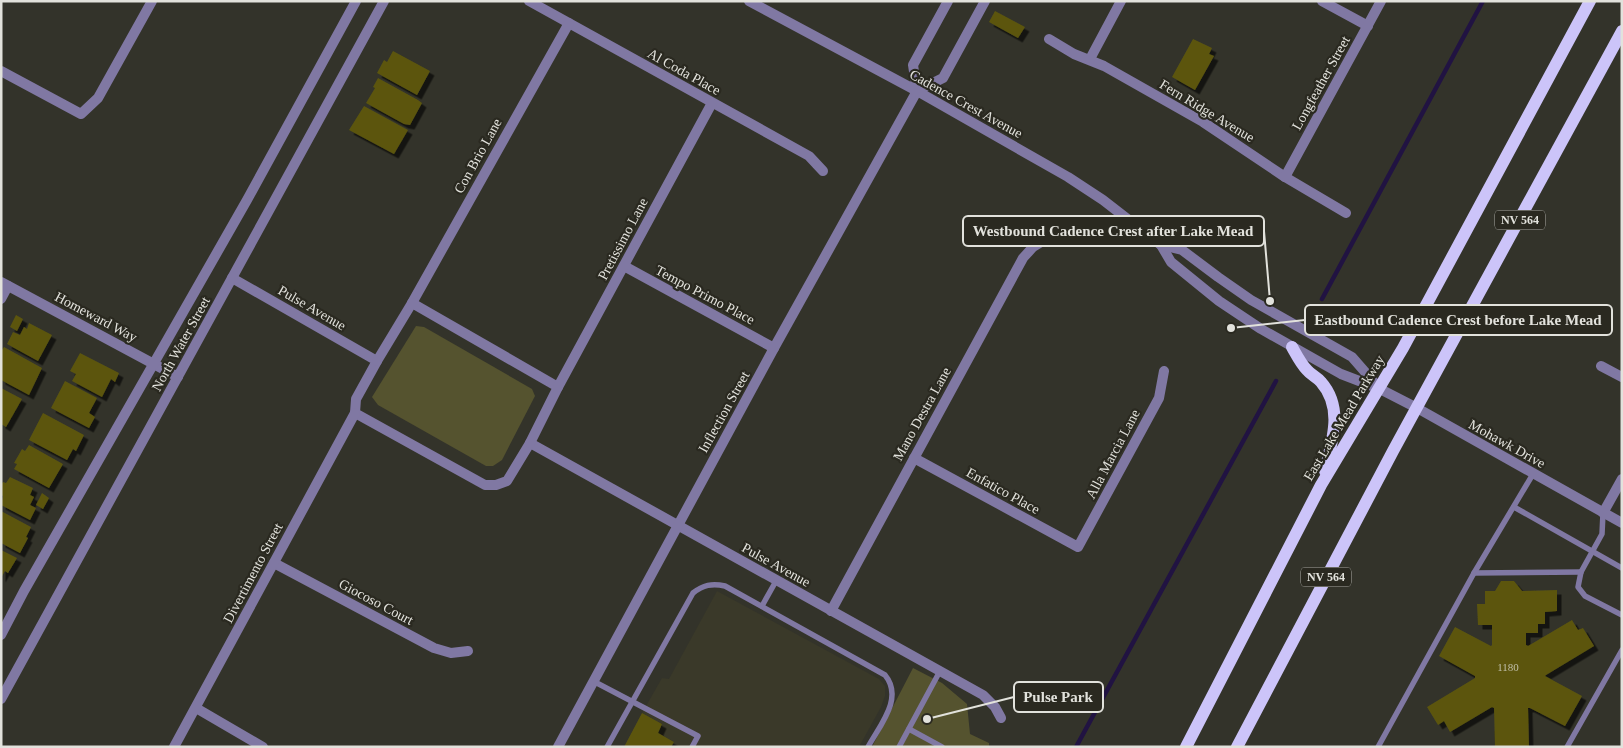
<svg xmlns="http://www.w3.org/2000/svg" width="1623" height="748" font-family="'Times New Roman',serif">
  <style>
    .built { fill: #3a3929 }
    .green { fill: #55532f }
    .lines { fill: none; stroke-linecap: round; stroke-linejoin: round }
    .stream { stroke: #211342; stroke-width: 4.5 }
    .building { fill: #5b5511; filter: url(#shadow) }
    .service { stroke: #8078a3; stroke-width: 5.5 }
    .minor { stroke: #8078a3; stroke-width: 10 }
    .tertiary { stroke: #8078a3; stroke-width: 10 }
    .primary { stroke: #ccc4f9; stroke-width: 12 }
    .labels { text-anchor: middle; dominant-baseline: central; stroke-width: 4.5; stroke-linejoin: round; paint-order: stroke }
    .number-label { font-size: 11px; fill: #c0bfa9 }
    .shield { fill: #2a2920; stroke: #abaaa4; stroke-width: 1 }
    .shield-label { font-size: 12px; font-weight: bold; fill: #e2e2dc }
    .street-label { font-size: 14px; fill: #e2e2dc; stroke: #2a2920 }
    .leader { fill: none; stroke: #e2e2dc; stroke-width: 2 }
    .callout-dot { fill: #e2e2dc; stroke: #2a2920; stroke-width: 2 }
    .callout { fill: #2a2920; stroke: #e2e2dc; stroke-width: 2 }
    .callout-label { font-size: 15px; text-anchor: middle; font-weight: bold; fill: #e2e2dc }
  </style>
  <defs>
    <filter id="shadow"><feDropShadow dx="4.5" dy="4.5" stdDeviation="0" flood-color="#0009"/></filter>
  </defs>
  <rect width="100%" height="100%" fill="#33332a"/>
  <path class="built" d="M717,591L879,679L885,686V696L881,707L859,747H671L674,742L658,733L662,724L642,713L662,678L669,679Z"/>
  <g class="green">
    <path d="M416,326L424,327L532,389L535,396L502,460L493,466H486L378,405L372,397Z"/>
    <path d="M913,668L942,683L967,704L970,734L989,743V747H872Z"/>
  </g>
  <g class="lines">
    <g class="stream">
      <path d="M1322,299L1483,1"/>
      <path d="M1076,747L1276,381"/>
    </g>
  </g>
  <g class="building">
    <path d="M995,11L1025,27L1018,38L989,22Z"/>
    <path d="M1193,39L1212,48L1209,54L1214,56L1195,90L1172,77Z"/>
    <path d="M393,51L430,71L417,95L377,73L384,60L387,62Z"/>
    <path d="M378,78L418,100L422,103L410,125L404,124L366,103L375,88L373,87Z"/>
    <path d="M364,106L408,130L394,154L349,130Z"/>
    <path d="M16,315L23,319L17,331L10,327Z"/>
    <path d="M29,323L52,335L38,361L7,344L13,332L20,335L24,327L27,329Z"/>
    <path d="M4,347L42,368L29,395L1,380V351Z"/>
    <path d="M80,353L119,373L115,382L111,379L102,397L72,381L76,374L70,371Z"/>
    <path d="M65,381L97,398L89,413L95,417L89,428L51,408Z"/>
    <path d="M1,388L22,399L6,427L1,424Z"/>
    <path d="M43,413L84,435L76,451L73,449L67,460L29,440Z"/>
    <path d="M29,445L63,464L49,488L14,469L17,464L14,463L22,449L25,451Z"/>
    <path d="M10,477L33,488L30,495L34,497L30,505L36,508L30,520L1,505L3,496L1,495V485L3,482L6,483Z"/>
    <path d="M42,493L49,498L43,509L36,505Z"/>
    <path d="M1,511L31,527L26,537L28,538L20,553L1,543Z"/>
    <path d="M1,550L17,558L8,573L5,571L1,578Z"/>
    <path d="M1501,581H1514L1522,591L1557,590V611L1545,612V624H1538V633H1526V645L1528,646L1572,620L1578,630L1583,628L1594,646L1546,675L1545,676L1582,696L1565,726L1530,708H1528L1529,747H1495L1494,708L1492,707L1450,732L1444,721L1438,725L1427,707L1475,678V676L1439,656L1455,627L1491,646L1492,645V625H1478L1477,604H1485V591H1495Z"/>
    <path d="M642,713L662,724L658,733L674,742L671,747H624Z"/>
  </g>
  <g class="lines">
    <g class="service">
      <path d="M1514,507L1622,568"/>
      <path d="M1603,513L1602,534L1581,572L1578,587L1585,596L1622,615"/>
      <path d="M1474,573L1533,474"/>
      <path d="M762,606L776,581"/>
      <path d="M593,681L698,736L692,747"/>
      <path d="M909,729L942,747"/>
      <path d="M607,747L693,593C703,585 712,583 725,586L885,675C904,698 880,725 868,747"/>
      <path d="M899,747L940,671"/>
      <path d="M1378,747L1474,573L1581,572"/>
      <path d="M1567,747L1622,650"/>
    </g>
    <g class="minor">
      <path d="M529,1L809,156L823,171"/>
      <path d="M1322,1L1368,26"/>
      <path d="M1049,39L1074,54L1104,66L1203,122L1285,177L1346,213"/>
      <path d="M1090,59L1121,1"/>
      <path d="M1,71L81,114L98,98L152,1"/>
      <path d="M917,91L943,78L985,1"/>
      <path d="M917,91L913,65L948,1"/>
      <path d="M1285,177L1381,1"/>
      <path d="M624,266L774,348"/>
      <path d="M232,278L377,361L356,399L355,413L485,485H496L507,481L530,443L983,695L995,707L1001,718"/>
      <path d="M1,282L178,377"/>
      <path d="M1,299L8,286"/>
      <path d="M412,303L569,23"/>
      <path d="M377,361L412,303L558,387L530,443"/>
      <path d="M1601,366L1622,377"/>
      <path d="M558,387L712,103"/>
      <path d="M914,458L1078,547L1159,398L1164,371"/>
      <path d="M1603,513L1622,479"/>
      <path d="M274,563L434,648L451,653L468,651"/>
      <path d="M831,611L1023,258L1033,247L1046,239"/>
      <path d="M196,708L263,747"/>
      <path d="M174,747L355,413"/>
      <path d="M558,747L774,348L917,91"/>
    </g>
    <g class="tertiary">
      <path d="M749,1L917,91L1068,177L1103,200L1161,245L1171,262L1219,301L1261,329L1341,374L1380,389L1417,408L1622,523"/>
      <path d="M1161,245L1182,250L1218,277L1251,300L1352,357L1379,388"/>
      <path d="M1,635L24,591L247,200L356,1"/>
      <path d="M1,699L384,1"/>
    </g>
    <g class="primary">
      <path d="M1292,347C1296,354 1301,364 1307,370C1311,375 1317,377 1321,382C1344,408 1332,441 1325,471"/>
      <path d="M1186,747L1321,485L1403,348L1590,1"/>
      <path d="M1237,747L1393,451L1622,31"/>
    </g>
  </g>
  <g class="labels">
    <g class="number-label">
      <text x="1508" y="667">1180</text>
    </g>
    <g class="shield">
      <rect x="1495" y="210.5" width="50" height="19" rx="4"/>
      <rect x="1301" y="567.5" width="50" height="19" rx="4"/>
    </g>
    <g class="shield-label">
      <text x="1520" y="220">NV 564</text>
      <text x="1326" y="577">NV 564</text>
    </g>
    <g class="street-label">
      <text transform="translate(684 72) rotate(29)">Al Coda Place</text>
      <text transform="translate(1321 83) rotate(-61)">Longfeather Street</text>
      <text transform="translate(966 104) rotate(29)">Cadence Crest Avenue</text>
      <text transform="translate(1207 111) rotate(31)">Fern Ridge Avenue</text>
      <text transform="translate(478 156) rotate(-61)">Con Brio Lane</text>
      <text transform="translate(623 239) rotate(-62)">Pretissimo Lane</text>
      <text transform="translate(705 295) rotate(28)">Tempo Primo Place</text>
      <text transform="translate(312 308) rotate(30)">Pulse Avenue</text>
      <text transform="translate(96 317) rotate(28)">Homeward Way</text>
      <text transform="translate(181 344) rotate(-61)">North Water Street</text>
      <text transform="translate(724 412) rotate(-61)">Inflection Street</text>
      <text transform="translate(922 414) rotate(-61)">Mano Destra Lane</text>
      <text transform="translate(1344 418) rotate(-59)">East Lake Mead Parkway</text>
      <text transform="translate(1507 444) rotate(29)">Mohawk Drive</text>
      <text transform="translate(1113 454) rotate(-62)">Alla Marcia Lane</text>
      <text transform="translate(1003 491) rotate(29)">Enfatico Place</text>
      <text transform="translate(776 565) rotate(29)">Pulse Avenue</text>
      <text transform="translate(253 573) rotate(-62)">Divertimento Street</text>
      <text transform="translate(376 602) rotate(28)">Giocoso Court</text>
    </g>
  </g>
  <path class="leader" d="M1270 301L1264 231M1231 328L1305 320M927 719L1014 697"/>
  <g class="callout-dot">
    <circle cx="1270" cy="301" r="5"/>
    <circle cx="1231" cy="328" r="5"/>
    <circle cx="927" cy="719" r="5"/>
  </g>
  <g class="callout">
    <rect x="963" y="216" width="301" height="30" rx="5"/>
    <rect x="1305" y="305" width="307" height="30" rx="5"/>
    <rect x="1014" y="682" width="89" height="30" rx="5"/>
  </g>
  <g class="callout-label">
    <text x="1113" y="236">Westbound Cadence Crest after Lake Mead</text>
    <text x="1458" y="325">Eastbound Cadence Crest before Lake Mead</text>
    <text x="1058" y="702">Pulse Park</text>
  </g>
  <rect width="1623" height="748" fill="none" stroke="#e2e2dc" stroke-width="5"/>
</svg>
